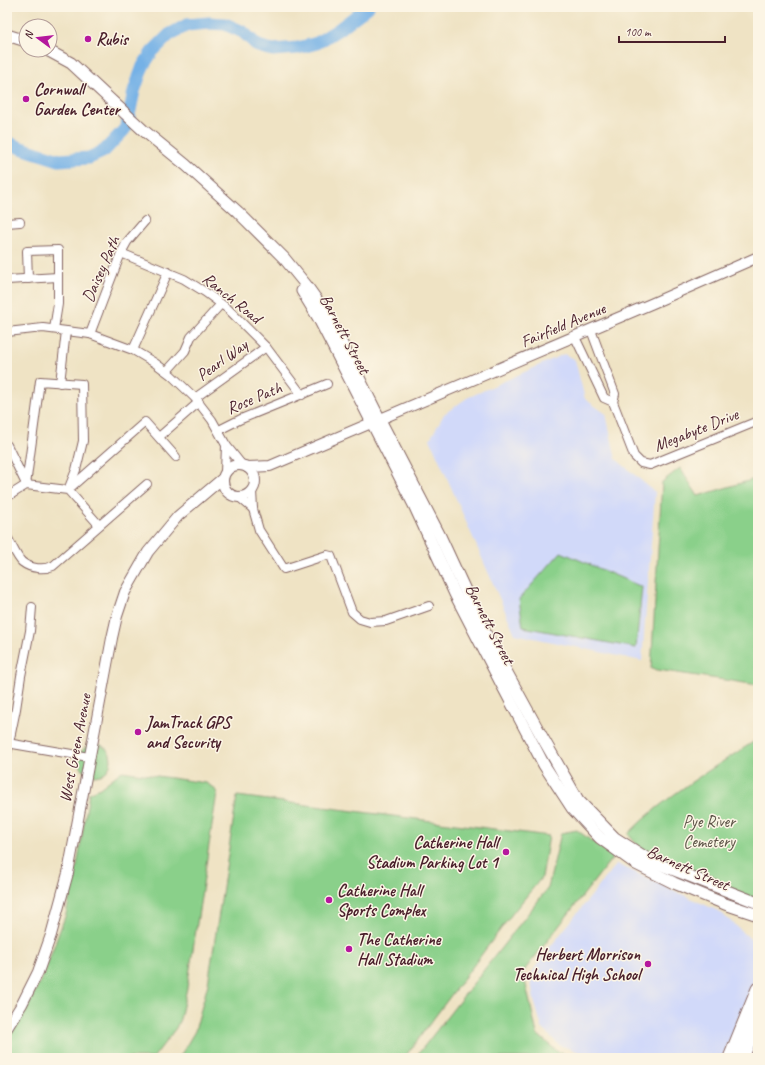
<svg xmlns="http://www.w3.org/2000/svg" width="765" height="1065" font-family="Caveat,sans-serif">
  <style>
    .built { fill: #d1d9f9 }
    .green { fill: #8ad08a; stroke: #6a785a }
    .lines { fill: none; stroke-linecap: round; stroke-linejoin: round }
    .river { stroke: #75b1e6; stroke-width: 13 }
    .minor-casing { stroke: #846461; stroke-width: 10 }
    .tertiary-casing { stroke: #846461; stroke-width: 12 }
    .secondary-casing { stroke: #846461; stroke-width: 13 }
    .primary-casing { stroke: #846461; stroke-width: 15 }
    .minor { stroke: #fff; stroke-width: 8 }
    .tertiary { stroke: #fff; stroke-width: 10 }
    .secondary { stroke: #fff; stroke-width: 11 }
    .primary { stroke: #fff; stroke-width: 13 }
    .poi-dot { fill: #b5179e; stroke: #fcf5e5; stroke-width: 1.5 }
    .labels { text-anchor: middle; dominant-baseline: central; stroke-width: 3; stroke-linejoin: round; paint-order: stroke }
    .poi-label { font-size: 17px; font-weight: bold; fill: #4a1f2b; stroke: #fcf5e5; text-anchor: start }
    .street-label { font-size: 17px; fill: #4a1f2b; stroke: #fcf5e5 }
    .park-label { font-size: 17px; fill: #5d5448; stroke: #fcf5e5 }
  </style>
  <rect width="100%" height="100%" fill="#fcf5e5"/>
  <filter id="ink" filterUnits="userSpaceOnUse"><feTurbulence type="fractalNoise" baseFrequency=".025" numOctaves="2"/><feDisplacementMap in="SourceGraphic" scale="8" xChannelSelector="R" yChannelSelector="G"/><feConvolveMatrix kernelMatrix="1 2 1 2 8 2 1 2 1" color-interpolation-filters="sRGB"/></filter>
  <filter id="wash" filterUnits="userSpaceOnUse"><feTurbulence type="fractalNoise" baseFrequency=".012" numOctaves="4" result="noise"/><feDisplacementMap in="SourceGraphic" scale="16" xChannelSelector="R" yChannelSelector="G"/><feGaussianBlur stdDeviation="0.9" result="paint"/><feColorMatrix in="noise" values="0 0 0 0 0 0 0 0 0 0 0 0 0 0 0 0 0 1.4 0 .05"/><feComposite in="paint" operator="in"/></filter>
  <g filter="url(#wash)">
    <rect width="100%" height="100%" fill="#efe3c4"/>
    <g class="built">
      <path d="M564,354L575,360L585,399L606,414L616,459L655,492L642,661L515,634L430,439L444,414L467,398Z"/>
      <path d="M617,864L716,910L732,922L758,946V972L722,1058H586L588,1055L559,1045L542,1028L534,1000L530,976L542,957Z"/>
    </g>
    <g class="green">
      <path d="M680,468L698,496L758,478V685L651,669L662,482Z"/>
      <path d="M561,552L642,587L636,648L523,627L519,599Z"/>
      <path d="M758,739V903L651,861L628,834C665,796 713,768 758,739Z"/>
      <circle cx="95" cy="760" r="16"/>
      <path d="M122,771L206,783L214,788L217,793L187,988L180,1019L176,1028L153,1058H7V1040L27,1008L44,973L66,914L77,866L89,793L100,788Z"/>
      <path d="M237,796L549,836L542,877L512,914L404,1058H179L195,1031L208,984Z"/>
      <path d="M577,830L613,857L523,972L537,1034L558,1052L577,1058H415L548,888L561,833Z"/>
    </g>
    <g class="lines">
      <path class="river" d="M7,142L18,147L59,160L89,158L104,151L124,130L127,125L134,91L143,66L152,52L169,35L187,25L209,23L225,24L243,32L258,46L265,48L273,50L298,48L317,43L339,29L368,7"/>
    </g>
  </g>
  <g filter="url(#ink)">
    <g class="lines">
      <g class="minor-casing">
        <g id="minor">
          <path d="M7,223L20,222"/>
          <path d="M121,253L184,279L205,292L228,309L266,347L302,395"/>
          <path d="M28,279L27,251L58,250V304L54,329"/>
          <path d="M7,280L58,277"/>
          <path d="M591,330L615,394L613,402L634,456L641,463L650,465L758,421"/>
          <path d="M7,332L43,328L90,334L133,350L155,363L171,375L195,398L212,420L226,445L242,465"/>
          <path d="M90,334L121,253L127,242L145,221"/>
          <path d="M575,337L604,398L613,402"/>
          <path d="M133,350L168,272"/>
          <path d="M167,371L185,351L191,337L221,304"/>
          <path d="M60,383L66,331"/>
          <path d="M195,398L266,347"/>
          <path d="M219,430L241,419L327,384"/>
          <path d="M159,437L199,402"/>
          <path d="M7,445L26,484"/>
          <path d="M225,473L226,445"/>
          <path d="M26,485L40,381L82,384L83,441L76,470L68,490"/>
          <path d="M70,488L145,422L176,457"/>
          <path d="M252,491L253,509L259,530L284,569L327,555L331,556L352,612L360,619L370,622L386,621L429,606"/>
          <path d="M7,497L26,485L68,490L99,525"/>
          <path d="M239,497L253,509"/>
          <path d="M7,537C11,543 17,558 22,562C31,569 44,570 53,566L147,484"/>
          <path d="M7,743L89,757"/>
          <path d="M7,753L16,709L21,676L30,631L32,607"/>
        </g>
      </g>
      <g class="tertiary-casing">
        <g id="tertiary">
          <circle cx="239" cy="481" r="16"/>
          <path d="M247,467L270,466L653,303L758,257"/>
          <path d="M7,1028L22,1004L38,972L51,935L68,873L112,638L117,616L125,592L148,552L178,516L223,478"/>
        </g>
      </g>
      <g class="secondary-casing">
        <g id="secondary">
          <path d="M7,35L26,41"/>
          <path d="M47,50L71,63L143,130L186,165L238,212L284,258L306,285L328,316L380,420L440,536L483,629L541,735L578,800L615,838L651,861L758,903"/>
          <path d="M302,291L319,319L414,505L455,594L501,683L544,765L572,808L600,838L636,864L674,883L725,904L758,915"/>
        </g>
      </g>
      <g class="primary-casing">
        <g id="primary">
          <path d="M730,1058L758,989"/>
          <path d="M742,1058L758,1018"/>
        </g>
      </g>
      <use href="#minor" class="minor"/>
      <use href="#tertiary" class="tertiary"/>
      <use href="#secondary" class="secondary"/>
      <use href="#primary" class="primary"/>
    </g>
  </g>
  <g class="poi-dot">
    <circle cx="88" cy="39" r="4"/>
    <circle cx="26" cy="99" r="4"/>
    <circle cx="138" cy="732" r="4"/>
    <circle cx="506" cy="852" r="4"/>
    <circle cx="329" cy="900" r="4"/>
    <circle cx="349" cy="949" r="4"/>
    <circle cx="648" cy="964" r="4"/>
  </g>
  <g class="labels">
    <g class="poi-label">
      <text x="96" y="39">Rubis</text>
      <text x="34" y="89">Cornwall<tspan x="34" dy="20">Garden Center</tspan></text>
      <text x="146" y="722">JamTrack GPS<tspan x="146" dy="20">and Security</tspan></text>
      <text x="498" y="842" text-anchor="end">Catherine Hall<tspan x="498" dy="20">Stadium Parking Lot 1</tspan></text>
      <text x="337" y="890">Catherine Hall<tspan x="337" dy="20">Sports Complex</tspan></text>
      <text x="357" y="939">The Catherine<tspan x="357" dy="20">Hall Stadium</tspan></text>
      <text x="640" y="954" text-anchor="end">Herbert Morrison<tspan x="640" dy="20">Technical High School</tspan></text>
    </g>
    <g class="street-label">
      <text transform="translate(101 269) rotate(-66)">Daisey Path</text>
      <text transform="translate(232 298) rotate(39)">Ranch Road</text>
      <text transform="translate(563 325) rotate(-23)">Fairfield Avenue</text>
      <text transform="translate(345 334) rotate(62)">Barnett Street</text>
      <text transform="translate(222 360) rotate(-36)">Pearl Way</text>
      <text transform="translate(254 398) rotate(-23)">Rose Path</text>
      <text transform="translate(696 430) rotate(-22)">Megabyte Drive</text>
      <text transform="translate(490 624) rotate(63)">Barnett Street</text>
      <text transform="translate(75 748) rotate(-79)">West Green Avenue</text>
      <text transform="translate(688 868) rotate(24)">Barnett Street</text>
    </g>
    <g class="park-label">
      <text x="709" y="821">Pye River<tspan x="709" dy="20">Cemetery</tspan></text>
    </g>
  </g>
  <rect width="765" height="1065" fill="none" stroke="#fcf5e5" stroke-width="24"/>
  <g transform="translate(38 38) rotate(285)"><circle r="19" fill="#fcf5e5" stroke="#b59f9b"/>
  <path d="M0-3L7 15L0 10L-7 15Z" fill="#b5179e"/>
  <text y="-6" font-size="11" font-weight="bold" text-anchor="middle" fill="#4a1f2b">N</text>
  </g>
  <path d="M619 36v6h106v-6" fill="none" stroke="#4a1f2b" stroke-width="2"/>
  <text x="625" y="36" font-size="12" fill="#4a1f2b" stroke="#fcf5e5" stroke-width="3" paint-order="stroke">100 m</text>
</svg>
